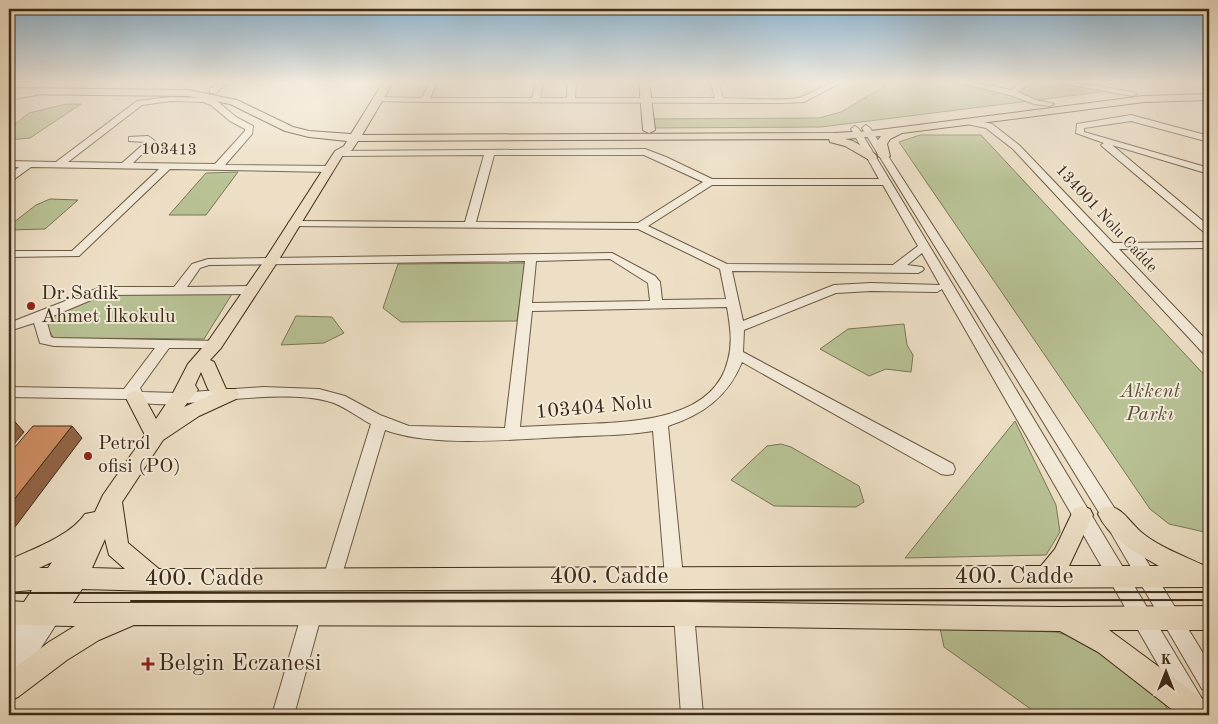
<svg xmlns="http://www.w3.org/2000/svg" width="1218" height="724" font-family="'Old Standard TT',serif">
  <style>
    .green { fill: #b8c295; stroke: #7a7656 }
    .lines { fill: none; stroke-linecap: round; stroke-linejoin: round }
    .minor-casing { stroke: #695842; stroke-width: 2 }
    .major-casing { stroke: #3d2b17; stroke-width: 2 }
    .minor { fill: #f3ead9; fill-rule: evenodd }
    .major { fill: #eddfc5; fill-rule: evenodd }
    .tram { stroke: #3d2b17; stroke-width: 2 }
    .shaded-wall { fill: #926446; stroke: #3d2b17 }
    .building { fill: #d18f64; stroke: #3d2b17 }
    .poi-dot { fill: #8f2418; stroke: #f3ead9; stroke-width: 2 }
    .labels { text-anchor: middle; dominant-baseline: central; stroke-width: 4; stroke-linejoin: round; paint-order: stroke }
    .far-street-label { font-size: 16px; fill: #3d2b17; stroke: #f3ead9 }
    .poi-label { font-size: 20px; fill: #3d2b17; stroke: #f3ead9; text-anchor: start }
    .park-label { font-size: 20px; font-style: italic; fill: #5c5136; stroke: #f3ead9 }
    .street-label { font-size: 20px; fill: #3d2b17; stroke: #f3ead9 }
    .near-street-label { font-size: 24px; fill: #3d2b17; stroke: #f3ead9 }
    .near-poi-label { font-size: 24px; fill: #3d2b17; stroke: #f3ead9; text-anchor: start }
  </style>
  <rect width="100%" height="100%" fill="#eddfc5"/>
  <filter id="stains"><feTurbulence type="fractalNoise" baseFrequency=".004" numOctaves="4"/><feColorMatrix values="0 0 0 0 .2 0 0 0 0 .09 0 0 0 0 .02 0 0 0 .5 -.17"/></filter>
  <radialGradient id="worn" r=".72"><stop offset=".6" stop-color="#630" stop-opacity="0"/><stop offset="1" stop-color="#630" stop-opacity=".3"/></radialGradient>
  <g class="green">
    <path d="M870,81H956L1012,93L1028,81H1053L1109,91L821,127L649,128L647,119L819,118L841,112L885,86Z"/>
    <path d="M66,104H81L30,138L9,140V129L29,113Z"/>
    <path d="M920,135H981L1209,380V533L1169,524L1150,509L899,142Z"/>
    <path d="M238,172L206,215H169L206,173Z"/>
    <path d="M50,199L78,200L45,229L9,230V226L36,205Z"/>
    <path d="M525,263L517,321L401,322L383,308L398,264Z"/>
    <path d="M102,294H232L204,339L53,338L47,325L46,316Z"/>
    <path d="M296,316L332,317L344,333L324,343L281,345Z"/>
    <path d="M904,324L907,345L913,355L911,372L886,369L869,376L820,349L848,329Z"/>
    <path d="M1015,421L1056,505L1060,532L1046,555L905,558Z"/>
    <path d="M781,444L791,447L859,486L864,502L856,507L774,506L731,480L767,446Z"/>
    <path d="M940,628L1056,632L1080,639L1097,646L1158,696L1172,715H1039L944,647Z"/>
  </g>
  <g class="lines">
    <g class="minor-casing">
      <g id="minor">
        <path d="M221,81H230L216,93H210V89Z"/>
        <path d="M430,81H438L430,98H532L536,81H544L540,98H567L568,81H576L575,98H715L710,81H718L723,98C741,98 786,102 801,97C816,92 827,81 844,81L804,102L782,103L425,102L378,101L374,99L378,97L422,98Z"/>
        <path d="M952,81H967L1011,90L1023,81H1032L1018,92L1036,100L1054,104L1050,106L1034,104L1010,95Z"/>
        <path d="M1049,81H1068L1133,92L1137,94L1133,96Z"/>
        <path d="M33,91L37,93L36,95L9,100V96Z"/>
        <path d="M171,97L203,98L217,101L236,117L253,126L252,134L225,165L329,166L334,169L329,172L170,169L79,256L9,257V251H72L159,169L31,167L9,183V175L19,167H9V161L56,162L137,101ZM171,101L203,102L211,105L230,121L245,129V131L215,164L133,163L155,141L148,136L129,137V141L146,142L122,163L68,162L142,105Z"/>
        <path d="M1131,115L1209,136V142L1131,121L1084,128V132L1209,168V174L1112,145L1209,226V234L1205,233L1103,147L1101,145L1104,143L1076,133L1077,124Z"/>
        <path d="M970,119L992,124L1019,145L1113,243L1209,242V248L1119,249L1209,343V355L1204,354L1013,149L986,128L967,124L966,122Z"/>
        <path d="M866,125L870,128L1115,509L1209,663V692L1202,689L1103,519L862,128Z"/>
        <path d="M855,126L859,129L1207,707L1209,715H1187L942,289L937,292L871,291L836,293L744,330L743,352L953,464L955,469L953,474L947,475L941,474L742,362C728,397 702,415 668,426L683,577L681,583L674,585L667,583L665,577L653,431C625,436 595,435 566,437C513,439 434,448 385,430L341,578L339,584L332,586L325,584L323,578L371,424C357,417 344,405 327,401C292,392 237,399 200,402C176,404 151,407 127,399L9,397V387L124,389L155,348L54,346L40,343L34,323L9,331V323L101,287H174L192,264L208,259L612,253L655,276L660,282L662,300L726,299L720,269L638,229L289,226L288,224L289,222L293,221L465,222L484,155L339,156L336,155V151L645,149L666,157L712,179H879L851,129ZM494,155H644L703,182L638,223L476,222ZM712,185H883L918,246L893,265L727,264L648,226ZM922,253L940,285L871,283L834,285L743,321L732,271L918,273L922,271L924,269L922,267L907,265ZM610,259L648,283L650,301L532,303L536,261ZM525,261L505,428L409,426L380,415L345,396L319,389L263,387L177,393L142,392L140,388L169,348H215L220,347L222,344L220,341L54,338L51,337L46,319L103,295L251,294L257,290L251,286L187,287L200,268L209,265ZM727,307C730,325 733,342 728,360C714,420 634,422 585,424C564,425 542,426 520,427L532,311Z"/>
        <path d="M312,604L319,607L322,613L294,715H272L302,613L305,607Z"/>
        <path d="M30,605L37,608L40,614L34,625L45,609L52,606L59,609L62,615L16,687L9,690V662L13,656L9,658C9,639 9,613 30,605Z"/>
        <path d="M684,605L691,608L694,614L703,715H681L674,614L677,608Z"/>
      </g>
    </g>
    <g class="major-casing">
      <g id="major">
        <path d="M384,81H394L362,135L834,133L871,131L1144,96L1209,94V100L1144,102L902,133L890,139L887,144L890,156L884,160L878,156L875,144L881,136L845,139L853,141L875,154L877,157L875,160L871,161L845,146L830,142L829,139L358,141L352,150L343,155L278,261L221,348L210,360L214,362L226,389H236L239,394L236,399L199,416L163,440L122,502L128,543L159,569L1041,566L1055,549L1074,509L1082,506L1090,509L1093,515L1069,566H1159C1136,553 1110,539 1098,514L1101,508C1119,501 1129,522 1141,532C1157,546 1184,556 1203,565H1209V587L155,591L82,589L73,603L684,602L1061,607L1209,606V630H1109L1208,703L1209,715H1179L1098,652L1060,631L684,626L134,625L99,640L67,660L18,697L9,701V672L49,642L75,626L9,625V601L24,602L32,590L9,592V560C33,549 70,536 85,514L95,512L103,495L145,435L126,398L128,393L135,391L142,393L156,419L172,395L188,364L209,340L264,261L335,151L344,146L347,141L309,137L285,131L230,104L188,96L9,94V88L188,90L237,100L293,127L309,131L351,134ZM201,372L208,389L213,394L184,407L198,390L195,385ZM105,539L109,555L125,569L92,568ZM52,562L48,568H39Z"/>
        <path d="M639,81H649L655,130L649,133L643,130Z"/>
      </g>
    </g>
    <use href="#minor" class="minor"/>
    <use href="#major" class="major"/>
    <g class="tram">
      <path d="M9,593L1209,592"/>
      <path d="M131,601L1209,600"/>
    </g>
  </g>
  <g class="shaded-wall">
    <path d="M9,415L24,432L9,450Z"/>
    <path d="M72,426L82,438L9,535V506Z"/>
  </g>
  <path class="building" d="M33,426H72L9,506V454Z"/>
  <linearGradient id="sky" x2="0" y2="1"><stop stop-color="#8ab6d7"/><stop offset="0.45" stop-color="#f7f1e5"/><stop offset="1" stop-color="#f7f1e5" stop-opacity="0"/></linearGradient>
  <rect width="1218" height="182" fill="url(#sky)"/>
  <g class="poi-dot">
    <circle cx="31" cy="306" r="5"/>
    <circle cx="88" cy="456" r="5"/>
    <path d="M145.5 656.5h5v5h5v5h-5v5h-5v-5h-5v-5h5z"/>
  </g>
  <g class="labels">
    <g class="far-street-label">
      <text transform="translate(169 150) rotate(1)">103413</text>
      <text transform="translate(1106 219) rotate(47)">134001 Nolu Cadde</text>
    </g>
    <g class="poi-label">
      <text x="41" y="294">Dr.Sadık<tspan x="41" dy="23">Ahmet İlkokulu</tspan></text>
      <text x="98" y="444">Petrol<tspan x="98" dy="23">ofisi (PO)</tspan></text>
    </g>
    <g class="park-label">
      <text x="1150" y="392">Akkent<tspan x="1150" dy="23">Parkı</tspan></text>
    </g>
    <g class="street-label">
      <text transform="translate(594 408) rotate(-5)">103404 Nolu</text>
    </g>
    <g class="near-street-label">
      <text x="609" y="577">400. Cadde</text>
      <text x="1014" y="577">400. Cadde</text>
      <text x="204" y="579">400. Cadde</text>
    </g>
    <g class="near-poi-label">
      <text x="158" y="664">Belgin Eczanesi</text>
    </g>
  </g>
  <rect width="1218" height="724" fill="none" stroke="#eddfc5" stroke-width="30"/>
  <rect x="10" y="10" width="1198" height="704" fill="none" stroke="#3d2b17" stroke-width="2.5"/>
  <rect x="15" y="15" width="1188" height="694" fill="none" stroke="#3d2b17"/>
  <g transform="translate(1166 672)" stroke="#f3ead9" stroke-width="4" paint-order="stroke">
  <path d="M0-4L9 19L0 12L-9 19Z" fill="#3d2b17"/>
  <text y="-8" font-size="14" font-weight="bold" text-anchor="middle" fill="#3d2b17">K</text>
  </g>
  <rect width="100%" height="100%" filter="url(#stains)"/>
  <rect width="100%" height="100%" fill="url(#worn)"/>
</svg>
